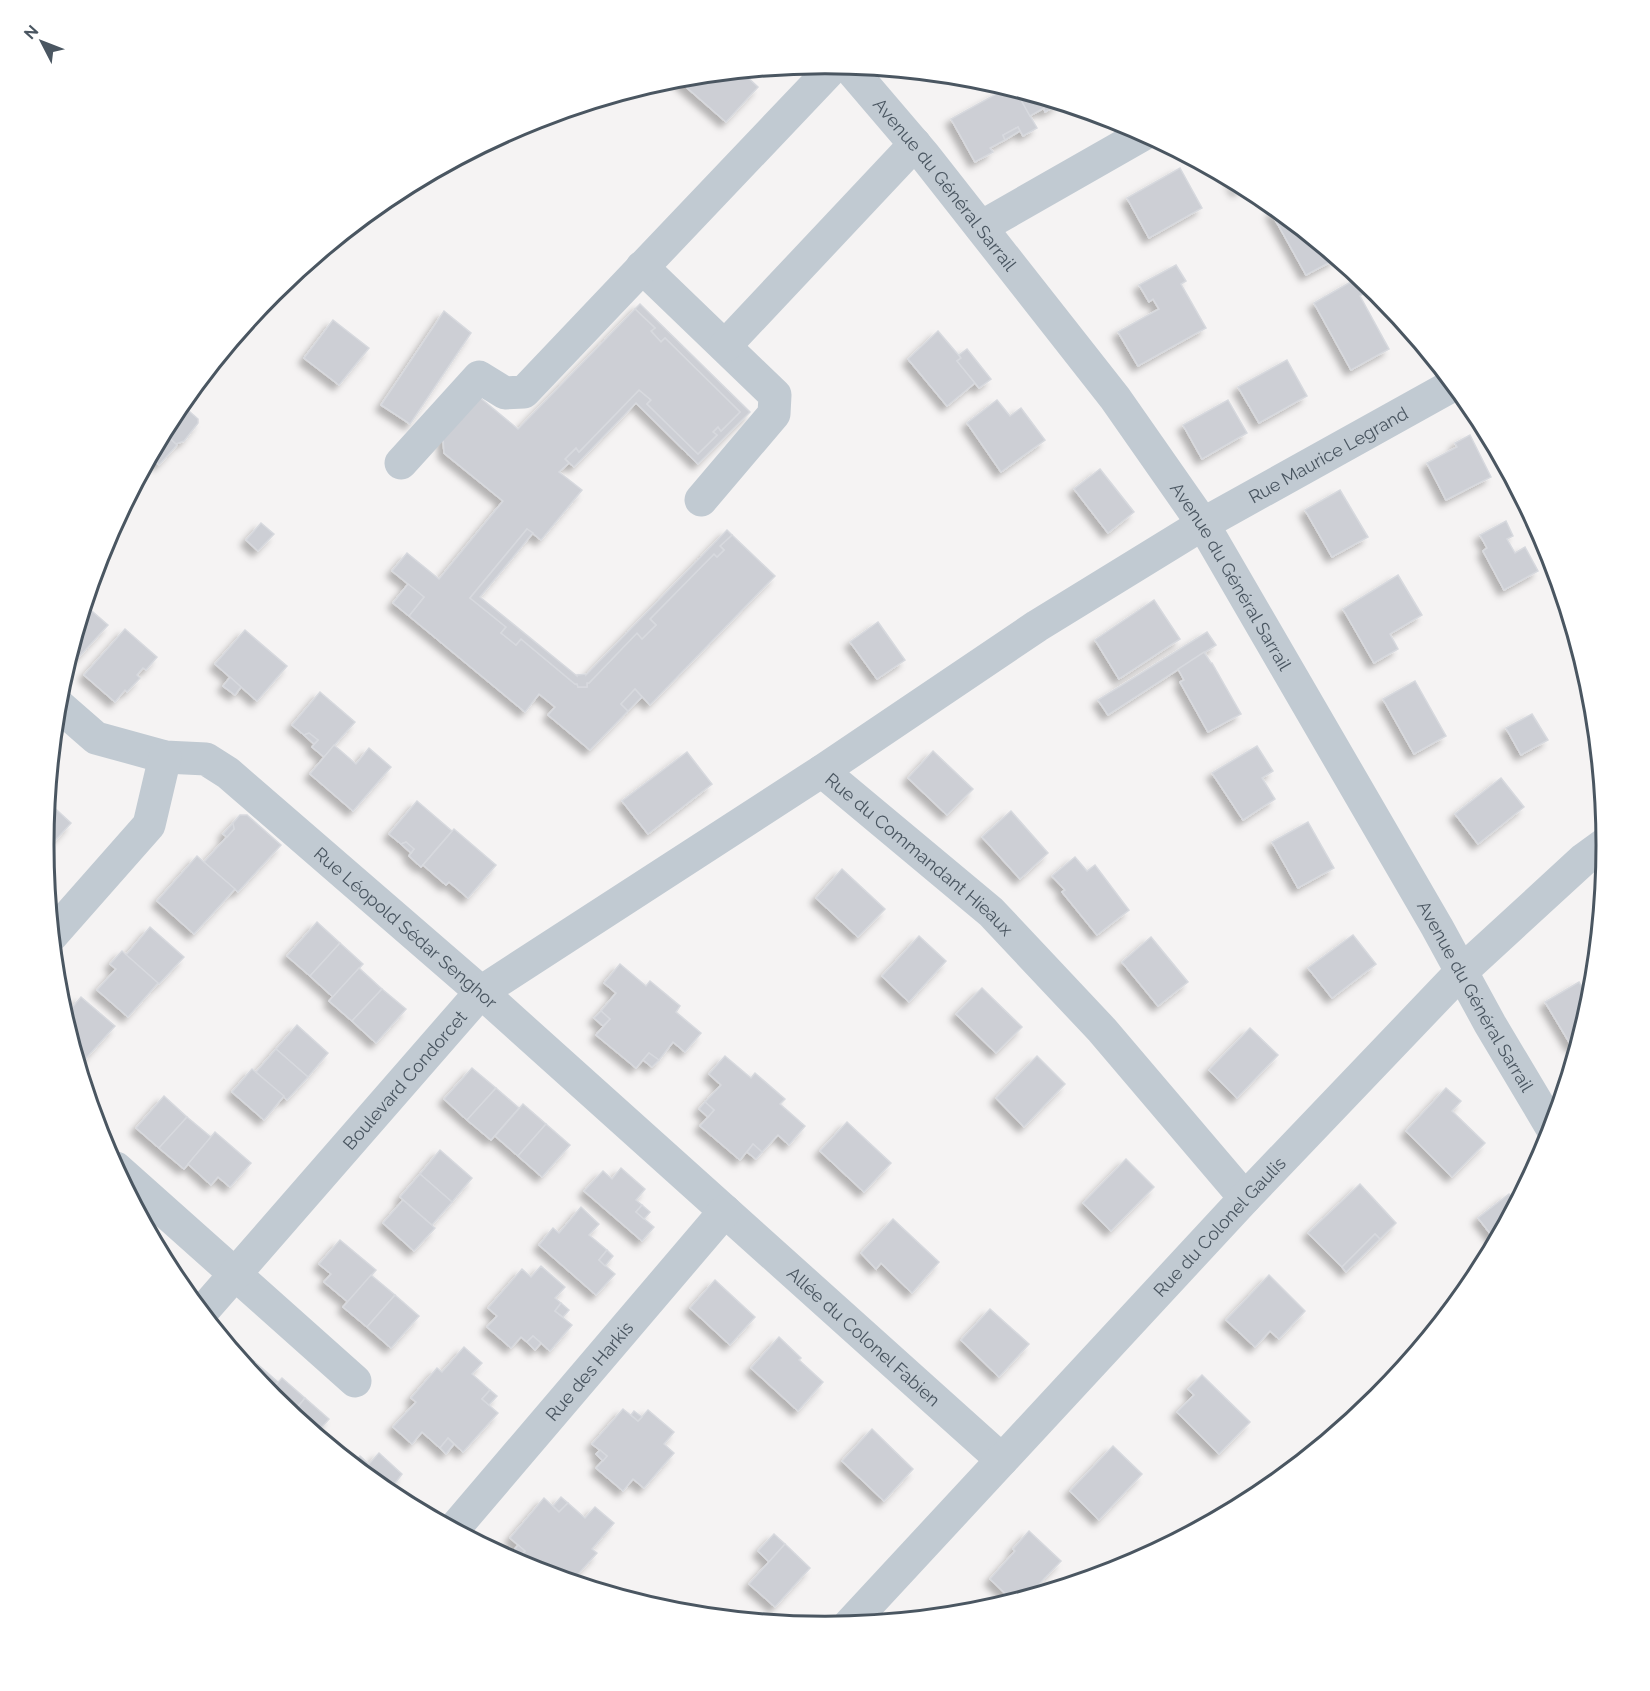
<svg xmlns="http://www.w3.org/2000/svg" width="1650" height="1691" font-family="Raleway,sans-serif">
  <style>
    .building { fill: #cdcfd5; stroke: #d7d9de; stroke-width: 1.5; filter: url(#shadow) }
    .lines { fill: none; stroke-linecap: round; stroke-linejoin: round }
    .minor { stroke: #c1cad2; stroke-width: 33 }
    .labels { text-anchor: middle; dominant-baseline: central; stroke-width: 5; stroke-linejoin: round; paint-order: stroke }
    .street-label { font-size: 18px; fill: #4a5661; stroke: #fff }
    .rim { fill: none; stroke: #4a5661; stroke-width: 3 }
  </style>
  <defs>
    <filter id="shadow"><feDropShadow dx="-5.5" dy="5.5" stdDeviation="3" flood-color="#0004"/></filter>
  </defs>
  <rect width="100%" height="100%" fill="#f5f3f3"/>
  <g class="building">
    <path d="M742,72L758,87L726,122L677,79Z"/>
    <path d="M1007,88L1016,91L1037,128L1023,136L1018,127L1003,135L1005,140L990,148L993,152L975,162L951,119Z"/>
    <path d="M1016,91L1060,104L1045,112L1044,108L1030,116Z"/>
    <path d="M1018,127L1020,131L1005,140L1003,135Z"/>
    <path d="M1180,168L1202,208L1149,238L1127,198Z"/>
    <path d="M1231,181L1244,188L1237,191Z"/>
    <path d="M1276,209L1336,259L1306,275L1271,212Z"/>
    <path d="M1176,265L1186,281L1181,284L1206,328L1138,366L1118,332L1159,309L1153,299L1149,302L1139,285Z"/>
    <path d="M1354,280L1363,294L1360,296L1389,349L1351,370L1314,303Z"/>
    <path d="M640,304L750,412L698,464L636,403L574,467L565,459L576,448L579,452L639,390L651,400L647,404L698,454L717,435L713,432L718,427L721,431L740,412L665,338L661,342L651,331L655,328L635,309Z"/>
    <path d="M635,309L655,328L651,331L661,342L665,338L740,412L721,431L718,427L713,432L717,435L698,454L647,404L651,400L639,390L579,452L576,448L565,459L569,463L559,472L582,490L541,540L527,529L470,598L506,627L501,633L516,645L521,639L575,684H577L578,687H587V683H589L637,633L642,639L656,625L650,619L714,554L717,557L724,550L720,546L732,535L775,576L650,705L635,689L621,704L628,711L590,750L548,715L555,707L539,694L525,712L409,616L424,597L392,571L407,553L439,579L503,501L444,453L443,438L478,396L518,429Z"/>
    <path d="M444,311L471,333L410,424L381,405Z"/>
    <path d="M333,320L369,348L339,385L304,358Z"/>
    <path d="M938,331L961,358L957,361L975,383L947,406L908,359Z"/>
    <path d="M967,349L991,379L979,388L957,361L961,358L959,355Z"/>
    <path d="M1287,360L1307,396L1259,423L1238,387Z"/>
    <path d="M997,400L1010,416L1021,408L1045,440L1001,472L967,423Z"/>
    <path d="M1228,400L1247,433L1202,459L1183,425Z"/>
    <path d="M181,404L198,419V423L184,441L176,444L164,433L175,411Z"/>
    <path d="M164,433L177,445L159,465L151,458Z"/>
    <path d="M1470,435L1491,477L1446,500L1427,463L1457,447L1455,443Z"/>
    <path d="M1100,469L1134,512L1108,533L1074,489Z"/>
    <path d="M1340,490L1368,537L1332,557L1305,510Z"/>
    <path d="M1506,521L1513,536L1507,539L1515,553L1525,547L1538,571L1504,590L1483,551L1487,548L1480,535Z"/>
    <path d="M261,523L274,534L258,551L246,540Z"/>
    <path d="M527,529L533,533L480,597L577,676V675L586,674V675L727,530L732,535L720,546L724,550L717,557L714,554L650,619L656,625L642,639L637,633L589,683H587V687H578L577,684H575L521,639L516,645L501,633L506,627L470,598Z"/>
    <path d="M1398,575L1422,615L1390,634L1398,649L1374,663L1343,609Z"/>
    <path d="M408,584L424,597L409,616L393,603Z"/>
    <path d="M1154,600L1180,639L1119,679L1095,640Z"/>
    <path d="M85,605L108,625L79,657L71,650Z"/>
    <path d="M878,622L905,660L877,679L850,642Z"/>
    <path d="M125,629L157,657L146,670L143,668L137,675L140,678L127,692L125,690L115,702L84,675Z"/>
    <path d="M245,630L287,666L257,701L215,664Z"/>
    <path d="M1207,632L1216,645L1108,715L1098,700Z"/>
    <path d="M1204,652L1211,663H1212L1241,714L1208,732L1180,682L1184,680L1178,669Z"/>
    <path d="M230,677L241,687L235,695L223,686Z"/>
    <path d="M1415,681L1446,736L1414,754L1383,699Z"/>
    <path d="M635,689L642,697L628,711L621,704Z"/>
    <path d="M320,692L355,722L324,757L312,747L318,740L309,733L304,735L292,725Z"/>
    <path d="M1532,714L1548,740L1521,755L1506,728Z"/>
    <path d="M309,733L318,740L314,744L304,735Z"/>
    <path d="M334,745L356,764L369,748L391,767L353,811L310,774Z"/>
    <path d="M1257,746L1273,771L1262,778L1275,799L1243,820L1212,773Z"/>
    <path d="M933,751L973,789L947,815L908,778Z"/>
    <path d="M687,752L712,784L648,834L622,801Z"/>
    <path d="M1501,778L1524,807L1478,844L1455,814Z"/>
    <path d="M417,801L452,831L421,867L409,856L414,849L406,842L401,844L389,834Z"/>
    <path d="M48,802L71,823L44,853V845Z"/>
    <path d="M1011,811L1048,853L1020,879L982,837Z"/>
    <path d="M240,815H247L281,845L238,892L204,862L234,829L233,823Z"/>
    <path d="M1308,822L1334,868L1298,888L1272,842Z"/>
    <path d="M233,823L234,829L227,837L223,834Z"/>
    <path d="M454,829L496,865L468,898L449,882L446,885L423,865Z"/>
    <path d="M406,842L414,849L411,853L401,844Z"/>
    <path d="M197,856L235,889L194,934L157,901Z"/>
    <path d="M1075,857L1087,871L1095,865L1129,910L1097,935L1062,892L1065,890L1052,876Z"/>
    <path d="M842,869L885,909L858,937L816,898Z"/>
    <path d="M317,922L340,943L310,976L287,956Z"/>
    <path d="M150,927L184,957L159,984L126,955Z"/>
    <path d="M1353,935L1376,964L1332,998L1308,968Z"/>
    <path d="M919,936L946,961L909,1002L882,976Z"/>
    <path d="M1151,937L1188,982L1158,1006L1122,962Z"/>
    <path d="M340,943L363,964L333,997L310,976Z"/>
    <path d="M122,951L158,983L128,1017L97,990L116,969L110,964Z"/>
    <path d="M620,964L646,986L650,981L680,1006L676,1012L701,1033L685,1052L673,1042L659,1060L649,1053L636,1068L596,1035L610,1019L601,1011L616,993L604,983Z"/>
    <path d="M359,968L382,989L352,1021L329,1001Z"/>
    <path d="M1579,982L1591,1001L1578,1044L1572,1047L1545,1002Z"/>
    <path d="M982,988L1022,1027L996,1053L956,1014Z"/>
    <path d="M382,989L406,1009L376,1043L352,1021Z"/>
    <path d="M81,997L115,1026L79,1066L64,1017Z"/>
    <path d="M601,1011L610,1019L603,1026L594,1018Z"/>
    <path d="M297,1025L328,1053L308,1077L276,1049Z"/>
    <path d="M1250,1028L1278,1055L1237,1098L1209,1070Z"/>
    <path d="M276,1049L308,1077L287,1100L256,1072Z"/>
    <path d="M649,1053L659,1060L652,1067L643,1060Z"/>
    <path d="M725,1056L751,1078L755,1073L785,1099L780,1104L805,1126L789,1145L778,1135L762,1152L753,1144L740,1160L700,1126L714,1110L705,1102L721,1085L709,1074Z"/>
    <path d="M1037,1056L1065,1084L1024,1127L996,1098Z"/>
    <path d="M472,1068L496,1088L467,1120L444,1099Z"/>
    <path d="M252,1069L284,1096L264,1120L232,1092Z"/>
    <path d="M496,1088L519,1108L491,1140L467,1120Z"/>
    <path d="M1446,1088L1461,1101L1452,1111L1485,1143L1452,1177L1406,1131Z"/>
    <path d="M164,1096L187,1117L159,1148L136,1128Z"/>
    <path d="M705,1102L714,1110L708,1117L699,1109Z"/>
    <path d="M523,1104L546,1124L518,1156L495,1136Z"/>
    <path d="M187,1117L211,1137L184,1169L159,1148Z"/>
    <path d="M847,1122L891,1163L864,1192L820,1151Z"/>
    <path d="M546,1124L570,1145L542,1177L518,1156Z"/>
    <path d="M215,1132L251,1163L230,1187L218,1177L211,1185L188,1164Z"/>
    <path d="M753,1144L762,1152L756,1159L747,1152Z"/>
    <path d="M440,1150L472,1178L452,1202L420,1174Z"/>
    <path d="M1126,1159L1154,1187L1111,1231L1083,1203Z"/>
    <path d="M621,1168L645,1189L636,1200L642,1205L636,1212L654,1227L642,1241L584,1191L603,1171L612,1179Z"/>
    <path d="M420,1174L452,1202L432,1225L400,1197Z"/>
    <path d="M1360,1184L1396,1223L1380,1239L1375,1234L1342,1267L1308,1233Z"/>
    <path d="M1509,1194L1516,1203L1496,1241L1478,1218Z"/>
    <path d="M403,1200L435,1228L414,1251L383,1223Z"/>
    <path d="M642,1205L650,1212L644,1219L636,1212Z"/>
    <path d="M581,1207L599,1224L589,1235L607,1250L599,1260L615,1274L596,1295L539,1245L553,1228L559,1233Z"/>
    <path d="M893,1219L939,1262L912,1293L881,1263L876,1269L861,1253Z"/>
    <path d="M1375,1234L1380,1239L1346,1272L1342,1267Z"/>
    <path d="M340,1240L376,1270L348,1302L324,1282L331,1274L319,1264Z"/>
    <path d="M607,1250L613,1256L605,1266L599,1260Z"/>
    <path d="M541,1266L565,1287L555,1298L561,1303L555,1311L572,1325L550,1351L533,1336L527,1342L521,1337L511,1348L487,1327L497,1316L488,1308L522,1269L531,1277Z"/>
    <path d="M371,1275L395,1295L367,1327L343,1307Z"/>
    <path d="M1269,1275L1305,1311L1279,1339L1270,1331L1255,1347L1226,1320Z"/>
    <path d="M715,1280L755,1317L730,1345L690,1308Z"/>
    <path d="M395,1295L419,1316L391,1348L367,1327Z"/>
    <path d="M561,1303L569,1310L563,1317L555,1311Z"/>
    <path d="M990,1309L1029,1344L999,1377L961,1340Z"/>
    <path d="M533,1336L541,1343L535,1350L527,1342Z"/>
    <path d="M779,1337L801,1358L799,1360L823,1382L798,1411L751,1368Z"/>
    <path d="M229,1339L255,1362L249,1369L226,1342Z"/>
    <path d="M464,1347L482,1363L472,1374L490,1390L482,1399L498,1413L463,1452L448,1438L440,1448L422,1432L412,1444L393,1427L416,1402L411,1398L437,1368L442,1372Z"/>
    <path d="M255,1362L278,1382L268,1393L249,1369Z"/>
    <path d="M1202,1375L1250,1422L1219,1454L1177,1412L1194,1395L1188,1389Z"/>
    <path d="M282,1378L305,1398L292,1414L268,1393Z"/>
    <path d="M490,1390L497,1396L489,1405L482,1399Z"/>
    <path d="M305,1398L329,1419L316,1434L292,1414Z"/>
    <path d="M623,1409L638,1421L648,1410L674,1432L664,1444L674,1453L644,1488L633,1479L623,1491L596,1468L607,1456L592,1444Z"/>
    <path d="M634,1411L642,1417L638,1421L631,1415Z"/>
    <path d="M872,1429L913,1469L884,1501L842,1461Z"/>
    <path d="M448,1438L454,1444L446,1454L440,1448Z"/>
    <path d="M1113,1446L1142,1474L1099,1520L1070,1491Z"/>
    <path d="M600,1450L607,1456L603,1461L596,1454Z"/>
    <path d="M379,1453L402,1474L393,1486L399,1491L393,1497L353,1464L360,1456L369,1464Z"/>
    <path d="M399,1491L407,1498L403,1502L393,1497Z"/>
    <path d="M561,1497L568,1503L559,1512L553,1506Z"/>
    <path d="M544,1498L559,1512L568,1503L585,1518L595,1507L614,1523L592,1549L597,1553L572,1581L525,1567L517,1560L525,1551L510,1538Z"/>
    <path d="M1029,1531L1061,1561L1027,1597L1013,1601L990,1579L1015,1551L1013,1549Z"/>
    <path d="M774,1534L785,1544L769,1562L758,1551Z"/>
    <path d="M785,1544L810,1568L775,1607L749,1584Z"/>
    <path d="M518,1545L525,1551L517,1560L511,1554Z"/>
  </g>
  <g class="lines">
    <g class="minor">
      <path id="s1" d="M848,66L924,155L1115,398L1203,524L1437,927L1490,1024L1552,1128"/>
      <path d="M981,227L1144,134"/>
      <path d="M642,267L775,395L774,414L701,500"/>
      <path d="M725,346L915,144"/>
      <path d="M401,463L479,377L505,393L524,392L835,65"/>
      <path id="s2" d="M57,704L96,738L165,757L206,759L228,773L481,992L1002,1460"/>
      <path id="s3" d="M822,771L991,912L1102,1030L1245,1198"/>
      <path d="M52,935L149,825L165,757"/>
      <path d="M116,1168L355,1381"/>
      <path id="s4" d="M202,1312L481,992L822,771L1037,626L1203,524L1453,385"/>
      <path id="s5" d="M454,1529L725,1211"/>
      <path id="s6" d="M849,1625L1245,1198L1461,972L1584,859L1606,843"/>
    </g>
  </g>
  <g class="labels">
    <g class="street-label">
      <text stroke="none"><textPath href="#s1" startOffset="153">Avenue du Général Sarrail</textPath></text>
      <text stroke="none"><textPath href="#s4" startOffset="1428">Rue Maurice Legrand</textPath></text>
      <text stroke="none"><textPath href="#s1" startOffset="639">Avenue du Général Sarrail</textPath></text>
      <text stroke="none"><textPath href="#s3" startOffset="128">Rue du Commandant Hieaux</textPath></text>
      <text stroke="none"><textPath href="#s2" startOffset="426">Rue Léopold Sédar Senghor</textPath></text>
      <text stroke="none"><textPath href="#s1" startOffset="1125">Avenue du Général Sarrail</textPath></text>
      <text stroke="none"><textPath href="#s4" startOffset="308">Boulevard Condorcet</textPath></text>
      <text stroke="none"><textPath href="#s6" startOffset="544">Rue du Colonel Gaulis</textPath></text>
      <text stroke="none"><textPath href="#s2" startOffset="1040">Allée du Colonel Fabien</textPath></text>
      <text stroke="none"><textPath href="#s5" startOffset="208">Rue des Harkis</textPath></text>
    </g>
  </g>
  <path d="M0 0H1650V1691H0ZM54 845a771 771 0 1 1 1542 0a771 771 0 1 1-1542 0Z" fill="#fff" fill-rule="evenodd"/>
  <path class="rim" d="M54 845a771 771 0 1 1 1542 0a771 771 0 1 1-1542 0Z"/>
  <g transform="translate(42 42) rotate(312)" stroke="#ffffff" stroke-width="4.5" paint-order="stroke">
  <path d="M0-4.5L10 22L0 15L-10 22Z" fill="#4a5661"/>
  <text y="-9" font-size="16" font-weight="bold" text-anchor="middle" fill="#4a5661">N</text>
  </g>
</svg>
